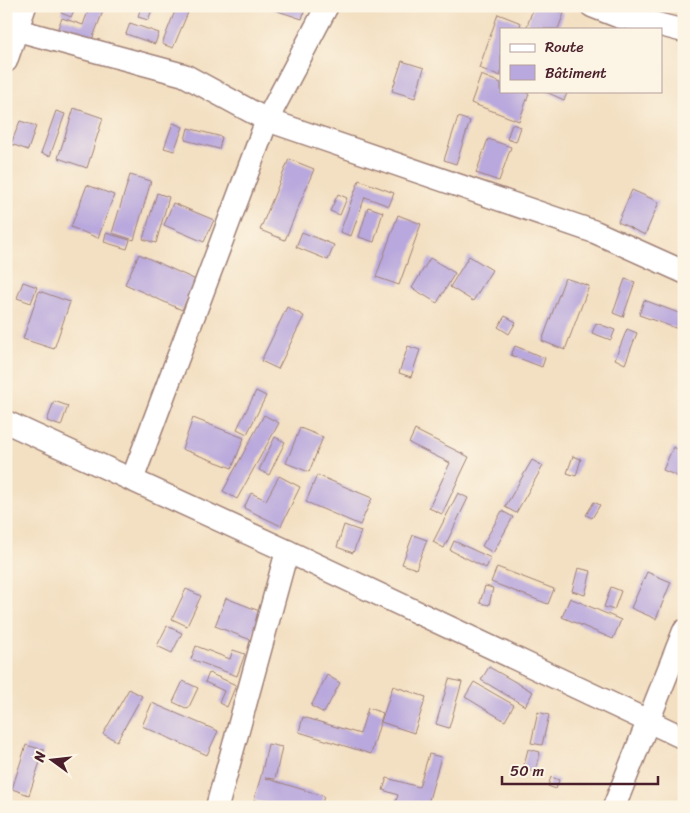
<svg xmlns="http://www.w3.org/2000/svg" width="690" height="813" font-family="Sriracha,sans-serif">
  <style>
    .building { fill: #b9a8dd }
    .lines { fill: none; stroke-linecap: round; stroke-linejoin: round }
    .minor-casing { stroke: #9e7f76; stroke-width: 25 }
    .minor { stroke: #fff; stroke-width: 22 }
  </style>
  <rect width="100%" height="100%" fill="#fcf5e5"/>
  <filter id="ink" filterUnits="userSpaceOnUse"><feTurbulence type="fractalNoise" baseFrequency=".02" numOctaves="2"/><feDisplacementMap in="SourceGraphic" scale="10" xChannelSelector="R" yChannelSelector="G"/><feConvolveMatrix kernelMatrix="1 2 1 2 8 2 1 2 1" color-interpolation-filters="sRGB"/></filter>
  <filter id="wash" filterUnits="userSpaceOnUse"><feTurbulence type="fractalNoise" baseFrequency=".0096" numOctaves="4" result="noise"/><feDisplacementMap in="SourceGraphic" scale="20" xChannelSelector="R" yChannelSelector="G"/><feGaussianBlur stdDeviation="1.12" result="paint"/><feColorMatrix in="noise" values="0 0 0 0 0 0 0 0 0 0 0 0 0 0 0 0 0 1.4 0 .05"/><feComposite in="paint" operator="in"/></filter>
  <g filter="url(#wash)">
    <rect width="100%" height="100%" fill="#f3dfc1"/>
    <g id="blocks">
      <g class="building">
        <path d="M63,6H76L71,17L61,13Z"/>
        <path d="M90,6H105L90,45L56,33L62,18L83,25Z"/>
        <path d="M141,6L152,10L148,20L138,17Z"/>
        <path d="M177,6H181L189,10L173,48L162,44Z"/>
        <path d="M269,6H306L302,19L269,8Z"/>
        <path d="M534,6H545L564,13L558,29H526Z"/>
        <path d="M498,14L521,23L519,29H501V76L479,68Z"/>
        <path d="M130,23L159,33L155,44L126,34Z"/>
        <path d="M402,61L424,68L415,98L392,91Z"/>
        <path d="M481,75L501,83V91H523L529,94L519,121L471,103Z"/>
        <path d="M544,91H568L564,100Z"/>
        <path d="M74,108L103,118L87,168L58,158Z"/>
        <path d="M56,111L65,114L50,156L41,153Z"/>
        <path d="M458,117L470,121L456,164L444,160Z"/>
        <path d="M20,121L36,126L28,150L11,144Z"/>
        <path d="M173,123L183,127L174,151L164,148Z"/>
        <path d="M512,124L521,127L516,142L507,139Z"/>
        <path d="M188,128L222,137L219,149L185,140Z"/>
        <path d="M488,139L511,147L499,181L476,173Z"/>
        <path d="M289,159L314,169L285,240L260,230Z"/>
        <path d="M130,175L151,181L134,240L112,233Z"/>
        <path d="M359,180L394,193L389,206L365,197L351,236L340,232Z"/>
        <path d="M87,185L114,195L98,238L71,227Z"/>
        <path d="M632,190L659,202L645,235L618,222Z"/>
        <path d="M157,193L169,197L156,243L143,239Z"/>
        <path d="M338,194L347,198L340,215L330,211Z"/>
        <path d="M173,203L214,220L204,242L164,225Z"/>
        <path d="M368,207L383,212L374,242L359,237Z"/>
        <path d="M398,215L421,224L399,285L376,277Z"/>
        <path d="M302,232L334,245L328,260L296,247Z"/>
        <path d="M106,233L130,240L127,249L104,242Z"/>
        <path d="M139,254L196,280L182,310L125,284Z"/>
        <path d="M469,256L492,270L473,301L450,287Z"/>
        <path d="M430,258L455,273L437,303L412,288Z"/>
        <path d="M565,278L589,286L565,350L542,341Z"/>
        <path d="M625,279L635,282L623,317L613,313Z"/>
        <path d="M23,282L37,287L31,303L17,298Z"/>
        <path d="M39,291L70,302L54,349L23,339Z"/>
        <path d="M644,300L684,315V331L639,315Z"/>
        <path d="M287,307L304,316L278,369L261,361Z"/>
        <path d="M505,316L516,322L509,334L498,327Z"/>
        <path d="M596,323L615,330L611,340L592,333Z"/>
        <path d="M627,329L637,333L625,364L615,359Z"/>
        <path d="M408,346L420,350L411,377L399,373Z"/>
        <path d="M515,346L545,358L542,367L511,355Z"/>
        <path d="M256,391L266,396L247,434L237,429Z"/>
        <path d="M54,401L68,406L61,426L47,421Z"/>
        <path d="M264,415L279,423L237,499L223,491Z"/>
        <path d="M193,418L244,438L232,468L182,449Z"/>
        <path d="M300,428L323,437L309,472L286,463Z"/>
        <path d="M415,430L469,457L442,514L429,508L450,463L409,443Z"/>
        <path d="M275,437L285,442L269,475L259,470Z"/>
        <path d="M673,447L684,452V479L663,470Z"/>
        <path d="M573,456L581,459L576,476L567,473Z"/>
        <path d="M532,460L543,466L516,513L505,507Z"/>
        <path d="M317,475L372,498L360,525L306,502Z"/>
        <path d="M279,476L300,487L281,526L244,508L251,493L266,500Z"/>
        <path d="M458,493L468,498L444,548L433,542Z"/>
        <path d="M594,502L600,505L592,518L586,515Z"/>
        <path d="M502,511L513,517L493,553L482,546Z"/>
        <path d="M344,525L361,531L353,553L337,547Z"/>
        <path d="M413,535L427,540L416,569L402,564Z"/>
        <path d="M454,541L491,558L486,568L450,550Z"/>
        <path d="M497,567L554,589L548,604L491,582Z"/>
        <path d="M578,568L591,571L585,595L572,591Z"/>
        <path d="M647,572L671,582L656,619L631,608Z"/>
        <path d="M485,586L493,588L489,605L480,603Z"/>
        <path d="M611,587L621,591L614,610L604,607Z"/>
        <path d="M186,589L201,596L187,626L172,619Z"/>
        <path d="M226,598L262,612L251,640L215,626Z"/>
        <path d="M570,598L621,620L613,639L562,617Z"/>
        <path d="M167,626L182,633L172,653L157,646Z"/>
        <path d="M196,646L230,659L233,650L245,654L237,676L191,659Z"/>
        <path d="M489,667L533,692L525,706L481,680Z"/>
        <path d="M209,673L236,685L227,707L219,703L224,691L205,682Z"/>
        <path d="M327,675L340,683L324,713L311,706Z"/>
        <path d="M449,679L462,682L449,728L436,724Z"/>
        <path d="M183,681L198,688L188,709L173,702Z"/>
        <path d="M474,682L514,705L505,721L465,697Z"/>
        <path d="M393,686L426,697L414,733L381,722Z"/>
        <path d="M129,689L142,696L117,741L103,734Z"/>
        <path d="M152,703L218,731L207,755L142,726Z"/>
        <path d="M368,708L383,713L371,754L299,732L303,717L360,734Z"/>
        <path d="M538,712L549,715L542,745L531,743Z"/>
        <path d="M268,744L282,747L275,779L265,778L324,796L321,807H278L254,800L261,776Z"/>
        <path d="M26,745L44,750L29,795L12,789Z"/>
        <path d="M528,749L540,752L535,772L523,769Z"/>
        <path d="M429,754L441,757L427,807H394L398,795L383,790L387,778L419,787Z"/>
        <path d="M551,777L559,780L556,789L548,786Z"/>
      </g>
    </g>
  </g>
  <g filter="url(#ink)">
    <use href="#blocks" fill-opacity="0" stroke="#9e7f76" stroke-width="1"/>
    <g class="lines">
      <g class="minor-casing">
        <g id="minor">
          <path d="M592,6L620,17L653,23L684,31"/>
          <path d="M17,30L184,75L267,120L595,232L684,272"/>
          <path d="M6,61L25,6"/>
          <path d="M6,422L287,551L684,738"/>
          <path d="M132,480L267,120L327,6"/>
          <path d="M217,807L287,551"/>
          <path d="M614,807L684,631"/>
        </g>
      </g>
      <use href="#minor" class="minor"/>
    </g>
  </g>
  <rect width="690" height="813" fill="none" stroke="#fcf5e5" stroke-width="25"/>
  <rect x="500" y="28" width="162" height="65" fill="#fcf5e5" stroke="#b59f9b"/>
  <rect x="510" y="44" width="25" height="8" fill="#ffffff" stroke="#b59f9b"/>
  <text x="545" y="52" font-size="15" fill="#4a1f2b">Route</text>
  <rect x="510" y="65" width="25" height="15" fill="#b9a8dd" stroke="#b59f9b"/>
  <text x="545" y="78" font-size="15" fill="#4a1f2b">Bâtiment</text>
  <g transform="translate(52 760) rotate(285)" stroke="#fcf5e5" stroke-width="4" paint-order="stroke">
  <path d="M0-4L9 19L0 12L-9 19Z" fill="#4a1f2b"/>
  <text y="-8" font-size="14" font-weight="bold" text-anchor="middle" fill="#4a1f2b">N</text>
  </g>
  <path d="M502 776v8h156v-8" fill="none" stroke="#4a1f2b" stroke-width="2.5"/>
  <text x="510" y="776" font-size="15" fill="#4a1f2b" stroke="#fcf5e5" stroke-width="4" paint-order="stroke">50 m</text>
</svg>
